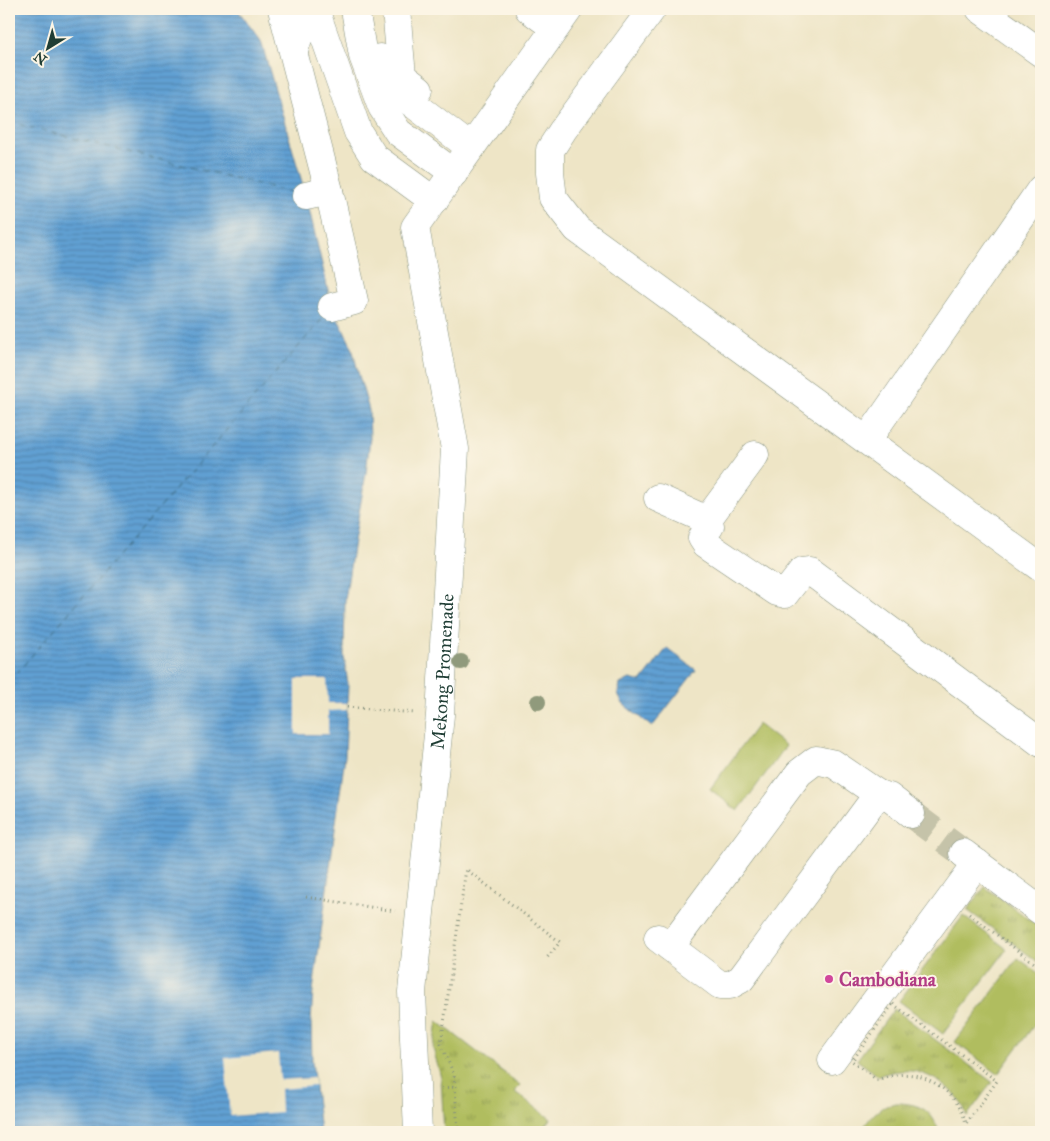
<svg xmlns="http://www.w3.org/2000/svg" width="1050" height="1141" font-family="'IM FELL Great Primer',serif">
  <style>
    .grass { fill: url(#grass-tufts); stroke: #687d4a }
    .pitch { fill: #b0bd5f; stroke: #687d4a }
    .water { fill: url(#water-rules); stroke: #406e84 }
    .pier { fill: #eee5c6 }
    .lines { fill: none; stroke-linecap: round; stroke-linejoin: round }
    .ferry { stroke: #335b64; stroke-width: 1; stroke-dasharray: 6 5; stroke-linecap: butt }
    .minor-tunnel { stroke: #c5c3a9; stroke-width: 28; stroke-dasharray: 28 14; stroke-linecap: butt }
    .minor-casing { stroke: #86917d; stroke-width: 29 }
    .path { stroke: #86917d; stroke-width: 3; stroke-dasharray: 1 4; stroke-linecap: butt }
    .minor { stroke: #fff; stroke-width: 28 }
    .tree { fill: #909a7c }
    .hotel-dot { fill: #d1479c; stroke: #fcf5e5; stroke-width: 2 }
    .labels { text-anchor: middle; dominant-baseline: central; stroke-width: 4; stroke-linejoin: round; paint-order: stroke }
    .street-label { font-size: 19px; fill: #1f3d34; stroke: #fcf5e5 }
    .hotel-label { font-size: 19px; font-weight: bold; fill: #b23c85; stroke: #fcf5e5; text-anchor: start }
  </style>
  <defs>
    <pattern id="grass-tufts" width="24" height="20" patternUnits="userSpaceOnUse" patternTransform="scale(1.25)"><rect width="24" height="20" fill="#b0bd5f"/><path d="M3 7l-1-3M5 7V3M7 7l1-3M15 17l-1-3M17 17v-4M19 17l1-3" fill="none" stroke="#8f9b4f"/></pattern>
    <pattern id="water-rules" width="6" height="5" patternUnits="userSpaceOnUse" patternTransform="scale(1.25)"><rect width="6" height="5" fill="#61a0d3"/><path d="M0 2.5h6" fill="none" stroke="#4f84ac"/></pattern>
  </defs>
  <rect width="100%" height="100%" fill="#fcf5e5"/>
  <filter id="ink" filterUnits="userSpaceOnUse"><feTurbulence type="fractalNoise" baseFrequency=".02" numOctaves="2"/><feDisplacementMap in="SourceGraphic" scale="10" xChannelSelector="R" yChannelSelector="G"/><feConvolveMatrix kernelMatrix="1 2 1 2 8 2 1 2 1" color-interpolation-filters="sRGB"/></filter>
  <filter id="wash" filterUnits="userSpaceOnUse"><feTurbulence type="fractalNoise" baseFrequency=".0096" numOctaves="4" result="noise"/><feDisplacementMap in="SourceGraphic" scale="20" xChannelSelector="R" yChannelSelector="G"/><feGaussianBlur stdDeviation="1.12" result="paint"/><feColorMatrix in="noise" values="0 0 0 0 0 0 0 0 0 0 0 0 0 0 0 0 0 1.4 0 .05"/><feComposite in="paint" operator="in"/></filter>
  <g filter="url(#wash)">
    <rect width="100%" height="100%" fill="#eee5c6"/>
    <g class="grass">
      <path d="M985,887L1041,928V964L967,910Z"/>
      <path d="M894,1009L992,1082L967,1116C961,1094 934,1074 912,1071C900,1070 889,1072 878,1076L857,1060Z"/>
      <path d="M437,1021L520,1085L515,1092L551,1119L541,1132H444L441,1078L433,1048Z"/>
      <path d="M895,1103C918,1103 932,1109 939,1132H860C872,1116 875,1109 895,1103Z"/>
    </g>
    <g class="pitch">
      <path d="M758,724L786,746L738,811L710,789Z"/>
      <path d="M963,916L1007,949L943,1034L899,1001Z"/>
      <path d="M1018,958L1041,975V1016L998,1074L955,1042Z"/>
    </g>
    <g class="water">
      <path d="M9,9H237L261,41L306,196L332,307L352,347L358,372L369,410L370,438L366,473L354,541L345,600L344,656L348,685L345,756L313,991L311,1021L312,1061L320,1132H9Z"/>
      <path d="M667,648L696,670L652,727L623,704L618,695L620,684L630,679L641,682Z"/>
    </g>
    <g class="pier">
      <path d="M296,679H327L328,703H347V710L328,711V734H296Z"/>
      <path d="M278,1053L280,1080L314,1078L315,1086L280,1089L281,1112L230,1116L225,1058Z"/>
    </g>
    <g class="lines">
      <g class="ferry">
        <path d="M9,122L294,193"/>
        <path d="M9,682L324,317"/>
      </g>
    </g>
  </g>
  <g filter="url(#ink)">
    <g class="lines">
      <path class="minor-tunnel" d="M911,814L963,853"/>
      <g class="minor-casing">
        <g id="minor">
          <path d="M282,9L329,191L306,196"/>
          <path d="M355,9L363,56L382,107L398,132L454,173"/>
          <path d="M396,9L402,76L419,89"/>
          <path d="M529,9L555,28"/>
          <path d="M652,9L563,130L550,150V173L553,198L577,229L1041,568"/>
          <path d="M980,9L1041,53"/>
          <path d="M294,51L305,16L309,13L315,14L318,18L358,132L374,157L434,201"/>
          <path d="M380,58L388,80L399,93L471,148"/>
          <path d="M329,191L354,301L332,307"/>
          <path d="M867,440L1041,189"/>
          <path d="M658,498L707,520L710,526L702,538L706,544L777,592L785,594L802,572L810,571L1041,743"/>
          <path d="M707,520L755,455"/>
          <path d="M963,853L1041,911"/>
          <path d="M658,938L720,985H730L741,979L878,794L889,797L911,814"/>
          <path d="M670,947L799,773L816,760L834,764L878,794"/>
          <path d="M832,1060L977,863"/>
          <path id="s1" d="M418,1132L412,992L440,715L455,449L415,227L569,9"/>
        </g>
      </g>
      <g class="path">
        <path d="M347,707L415,713"/>
        <path d="M306,897L395,911"/>
        <path d="M969,914L1041,968"/>
        <path d="M893,1004L997,1081L966,1124C965,1120 964,1116 962,1112C954,1094 933,1078 913,1075C901,1073 888,1076 877,1080L852,1061Z"/>
        <path d="M442,1088L455,1087"/>
        <path d="M458,1132L454,1075L441,1044L466,869L560,942L546,959"/>
      </g>
      <use href="#minor" class="minor"/>
    </g>
    <g class="tree">
      <circle cx="461" cy="662" r="8"/>
      <circle cx="538" cy="702" r="8"/>
    </g>
  </g>
  <circle class="hotel-dot" cx="829" cy="979" r="5"/>
  <g class="labels">
    <g class="street-label">
      <text stroke="none"><textPath href="#s1" startOffset="462">Mekong Promenade</textPath></text>
    </g>
    <g class="hotel-label">
      <text x="839" y="979">Cambodiana</text>
    </g>
  </g>
  <rect width="1050" height="1141" fill="none" stroke="#fcf5e5" stroke-width="30"/>
  <g transform="translate(48 48) rotate(217)" stroke="#fcf5e5" stroke-width="4" paint-order="stroke">
  <path d="M0-4L9 19L0 12L-9 19Z" fill="#1f3d34"/>
  <text y="-8" font-size="14" font-weight="bold" text-anchor="middle" fill="#1f3d34">N</text>
  </g>
</svg>
